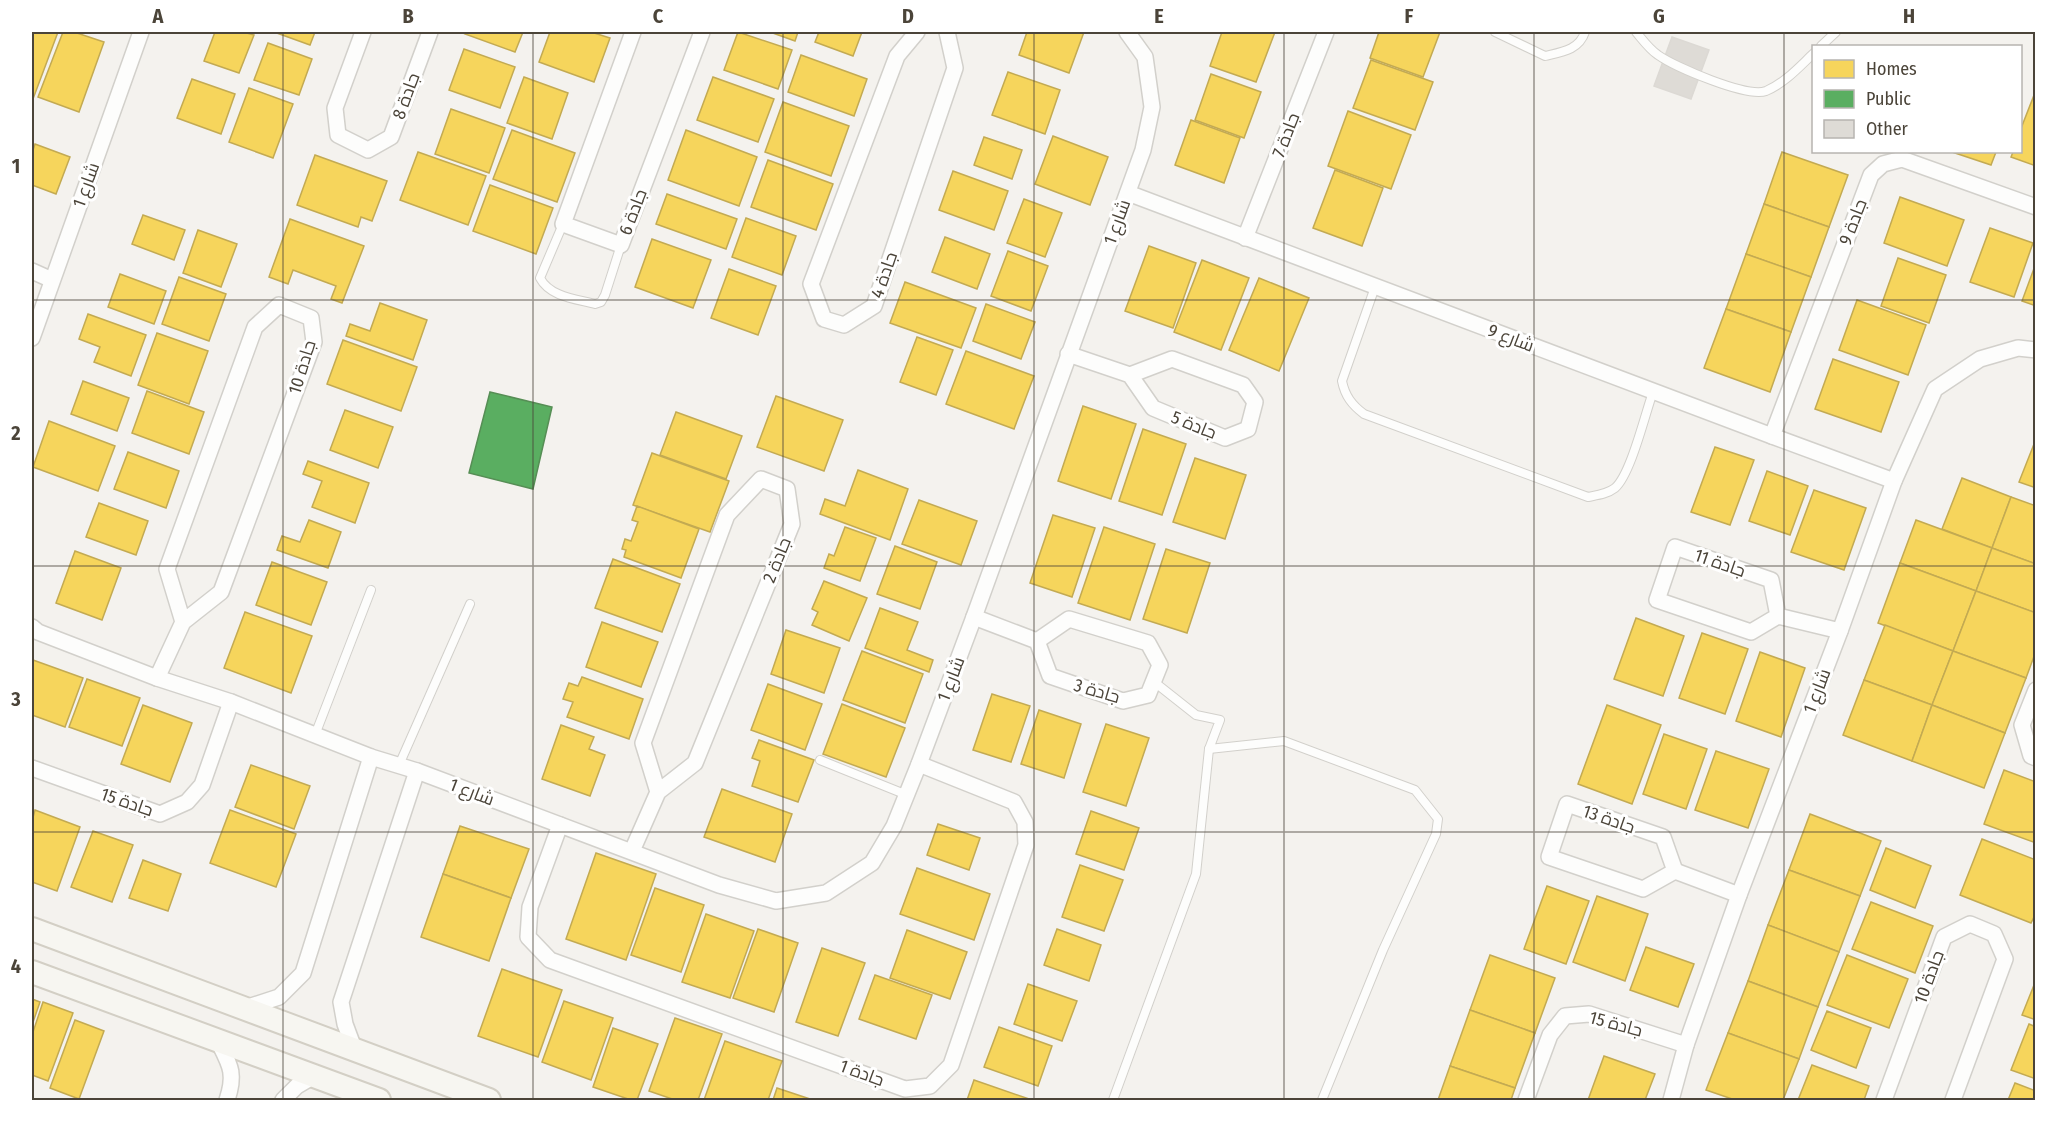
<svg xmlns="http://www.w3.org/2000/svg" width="2067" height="1132" font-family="'Fira Sans Condensed',Cairo,sans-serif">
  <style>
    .homes { fill: #f6d55c; stroke: #c3aa52; stroke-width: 1.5 }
    .public { fill: #5aae61; stroke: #568e55; stroke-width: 1.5 }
    .building { fill: #dedbd6; stroke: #dcd9d4; stroke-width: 1.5 }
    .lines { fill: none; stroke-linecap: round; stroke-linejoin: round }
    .lane-casing { stroke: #d2d0cb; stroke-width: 10 }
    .street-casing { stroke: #d2d0cb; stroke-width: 18 }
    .secondary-casing { stroke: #d3cfc5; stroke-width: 26 }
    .lane { stroke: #fdfdfc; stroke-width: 8 }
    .street { stroke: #fdfdfc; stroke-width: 15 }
    .secondary { stroke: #f7f6f1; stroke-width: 22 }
    .grid { fill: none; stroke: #4b4439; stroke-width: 1.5; stroke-opacity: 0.55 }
    .labels { text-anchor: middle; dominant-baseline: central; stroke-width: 6; stroke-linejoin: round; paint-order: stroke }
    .street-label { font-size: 18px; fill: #4b4439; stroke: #fff }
    .neatline { fill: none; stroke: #4b4439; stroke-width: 2 }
    .grid-label { font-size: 20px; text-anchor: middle; font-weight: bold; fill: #4b4439 }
  </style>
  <rect width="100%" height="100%" fill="#f4f2ee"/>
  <g class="homes">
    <path d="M32,32H58L33,99L32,98Z"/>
    <path d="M63,32H74L104,42L79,112L38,97Z"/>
    <path d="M215,32H243L254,35L239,73L204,61Z"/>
    <path d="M274,32H315L310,45Z"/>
    <path d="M467,32H523L515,52L465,34Z"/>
    <path d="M550,32H591L610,38L594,82L539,62Z"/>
    <path d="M738,32L792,50L778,89L724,70Z"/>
    <path d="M770,32H798L795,41Z"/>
    <path d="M819,32H862L853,56L815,42Z"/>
    <path d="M1027,32H1084L1069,73L1019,55Z"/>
    <path d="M1222,32H1275L1256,82L1210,66Z"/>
    <path d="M1379,32H1440L1423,77L1370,58Z"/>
    <path d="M268,43L312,59L299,95L254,80Z"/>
    <path d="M464,49L515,67L500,108L449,90Z"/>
    <path d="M801,55L867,79L854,116L788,92Z"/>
    <path d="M1371,60L1433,82L1415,130L1353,108Z"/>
    <path d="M1008,72L1060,90L1045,134L992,115Z"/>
    <path d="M1211,74L1261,92L1244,138L1195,120Z"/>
    <path d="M524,77L568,93L552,139L507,123Z"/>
    <path d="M713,77L774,99L758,142L697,120Z"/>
    <path d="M192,79L235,94L221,134L177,118Z"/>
    <path d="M249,88L293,104L273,158L229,142Z"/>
    <path d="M2036,90V166L2011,157L2013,152H2020V131Z"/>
    <path d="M783,102L849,126L831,176L765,152Z"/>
    <path d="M451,109L505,128L489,173L435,154Z"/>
    <path d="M1348,111L1411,135L1391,189L1328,166Z"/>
    <path d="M1191,120L1240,138L1224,183L1175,165Z"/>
    <path d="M512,130L575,153L557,202L493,179Z"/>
    <path d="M686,130L757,157L739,206L668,180Z"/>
    <path d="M1053,136L1108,157L1090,205L1035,184Z"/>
    <path d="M984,137L1022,150L1012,179L974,165Z"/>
    <path d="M35,144L70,157L56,194L32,185V153Z"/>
    <path d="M418,152L486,176L468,225L400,200Z"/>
    <path d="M1782,152L1848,175L1829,227L1764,204Z"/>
    <path d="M1952,152H1996L1991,165Z"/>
    <path d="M315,155L387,181L372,221L361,217L358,227L297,205Z"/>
    <path d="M768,160L833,184L816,230L751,207Z"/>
    <path d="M1335,170L1383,188L1362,246L1313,228Z"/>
    <path d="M953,171L1008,191L994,230L939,210Z"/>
    <path d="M490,185L553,208L536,254L473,231Z"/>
    <path d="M667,194L737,219L726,249L656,224Z"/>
    <path d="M1900,197L1964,220L1947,266L1884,243Z"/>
    <path d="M1024,199L1062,213L1045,257L1007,243Z"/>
    <path d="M1764,204L1829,227L1811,277L1746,254Z"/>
    <path d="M143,215L185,230L174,260L132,244Z"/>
    <path d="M746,218L796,236L782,275L732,257Z"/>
    <path d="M290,219L364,246L342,303L331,299L336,286L293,270L288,284L269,277Z"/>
    <path d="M1990,228L2033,243L2014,297L1970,282Z"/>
    <path d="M198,230L237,244L221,287L183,273Z"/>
    <path d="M945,237L990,254L977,289L932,272Z"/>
    <path d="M652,239L711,260L693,308L635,287Z"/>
    <path d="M1149,246L1196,263L1173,328L1125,311Z"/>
    <path d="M1008,251L1048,266L1031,311L991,296Z"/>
    <path d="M1746,254L1811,277L1791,332L1726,309Z"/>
    <path d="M1898,258L1946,275L1929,323L1881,306Z"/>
    <path d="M1202,260L1249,278L1221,350L1174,332Z"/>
    <path d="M2036,263V306L2022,301Z"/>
    <path d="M729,269L776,286L758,335L711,318Z"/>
    <path d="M120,274L166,291L154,324L108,307Z"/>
    <path d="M179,277L226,294L209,341L162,324Z"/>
    <path d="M1259,278L1309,298L1279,371L1229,350Z"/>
    <path d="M905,282L976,308L961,348L890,323Z"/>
    <path d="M1857,300L1926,325L1908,375L1839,350Z"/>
    <path d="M380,303L427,320L413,360L346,336L350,324L370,331Z"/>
    <path d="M986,304L1035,322L1021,359L973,341Z"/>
    <path d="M1726,309L1791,332L1770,392L1704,368Z"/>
    <path d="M88,314L146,335L131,376L94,362L100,347L79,339Z"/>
    <path d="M157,333L208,351L189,404L138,385Z"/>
    <path d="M917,337L953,350L936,395L900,382Z"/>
    <path d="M343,340L417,367L401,411L327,384Z"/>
    <path d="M966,351L1034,376L1014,429L946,404Z"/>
    <path d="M1833,359L1899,382L1881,432L1815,409Z"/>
    <path d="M83,381L129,398L117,431L71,414Z"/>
    <path d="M147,391L204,412L189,454L132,433Z"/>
    <path d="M776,396L843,420L824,471L757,447Z"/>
    <path d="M1083,406L1136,424L1111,499L1058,481Z"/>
    <path d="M345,410L393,427L378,468L330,450Z"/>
    <path d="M676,412L742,436L726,479L660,455Z"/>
    <path d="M49,421L115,446L98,491L33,467Z"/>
    <path d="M1143,429L1186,444L1162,515L1119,501Z"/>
    <path d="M2036,439V488L2019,482Z"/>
    <path d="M1715,447L1754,460L1730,525L1691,512Z"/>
    <path d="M128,452L179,471L166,508L114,489Z"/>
    <path d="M652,453L729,481L710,532L633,505Z"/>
    <path d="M1195,458L1246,475L1225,539L1173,522Z"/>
    <path d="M308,461L369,483L355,523L312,507L322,481L303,474Z"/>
    <path d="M858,470L908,489L890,540L820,514L825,499L845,506Z"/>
    <path d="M1767,471L1808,486L1790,535L1749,521Z"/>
    <path d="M1962,478L2011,497L1992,548L1942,529Z"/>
    <path d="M1814,490L1866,508L1844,570L1791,552Z"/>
    <path d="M2011,497L2036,506V564L1992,548Z"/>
    <path d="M919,500L977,521L961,565L902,544Z"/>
    <path d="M99,503L148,521L136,555L86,537Z"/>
    <path d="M637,506L699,529L681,578L624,557L626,550L622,549L625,539L631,541L638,522L632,520Z"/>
    <path d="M1053,515L1095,528L1072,597L1030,583Z"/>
    <path d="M309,520L341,532L328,568L277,550L282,536L300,542Z"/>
    <path d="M1916,520L1992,548L1976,591L1900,563Z"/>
    <path d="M845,527L876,538L860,581L824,568L829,554L834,556Z"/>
    <path d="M1104,527L1155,544L1130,620L1078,603Z"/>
    <path d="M895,546L937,562L920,609L877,594Z"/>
    <path d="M1992,548L2036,564V613L1976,591Z"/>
    <path d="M1166,549L1210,563L1187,633L1143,619Z"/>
    <path d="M75,551L121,568L102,620L56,603Z"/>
    <path d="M613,559L680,584L662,632L595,608Z"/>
    <path d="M272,562L327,582L311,625L256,605Z"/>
    <path d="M1900,563L1976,591L1953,651L1878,623Z"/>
    <path d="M824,581L867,598L849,641L812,625L818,612L812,609Z"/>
    <path d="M1976,591L2036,613V651L2026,678L1953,651Z"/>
    <path d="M880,608L918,622L907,650L933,660L929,672L865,648Z"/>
    <path d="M245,612L312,636L291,693L224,668Z"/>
    <path d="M1636,618L1684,636L1663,696L1614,679Z"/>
    <path d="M602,622L658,642L641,687L586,667Z"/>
    <path d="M1885,625L1953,651L1932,705L1864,680Z"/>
    <path d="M786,630L840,648L824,693L771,674Z"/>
    <path d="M1702,633L1748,649L1725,714L1679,698Z"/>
    <path d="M862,651L923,674L905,723L843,700Z"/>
    <path d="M1953,651L2026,678L2005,733L1932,705Z"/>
    <path d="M1760,652L1805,668L1781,737L1736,721Z"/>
    <path d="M33,660L83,678L65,727L32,715Z"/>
    <path d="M582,677L643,699L629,739L567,717L573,702L563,699L569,683L578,686Z"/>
    <path d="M87,679L140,698L122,746L69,727Z"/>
    <path d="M1864,680L1932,705L1912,761L1843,735Z"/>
    <path d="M768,684L822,704L805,750L751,730Z"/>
    <path d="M992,694L1030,706L1011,762L973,750Z"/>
    <path d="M842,704L905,728L886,777L823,754Z"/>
    <path d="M143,705L192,723L170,782L121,764Z"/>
    <path d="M1607,705L1661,725L1632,804L1578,784Z"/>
    <path d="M1932,705L2005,733L1984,788L1912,761Z"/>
    <path d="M1039,710L1081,724L1064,778L1021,764Z"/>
    <path d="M1106,724L1149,738L1126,806L1083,792Z"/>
    <path d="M561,725L594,737L589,749L605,755L590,796L542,779Z"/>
    <path d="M1664,734L1707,749L1686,809L1643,794Z"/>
    <path d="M759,740L814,760L798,802L752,786L760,761L752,758Z"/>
    <path d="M1716,751L1769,769L1748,828L1695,810Z"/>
    <path d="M251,765L310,786L294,829L235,807Z"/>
    <path d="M2004,770L2036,782V843L1984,824Z"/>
    <path d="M722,789L792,814L775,862L704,837Z"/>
    <path d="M35,810L80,827L57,891L32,882V821Z"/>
    <path d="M230,810L296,834L276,887L210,863Z"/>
    <path d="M1091,811L1139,828L1124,870L1076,854Z"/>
    <path d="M1810,814L1881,841L1860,896L1789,870Z"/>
    <path d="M938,824L980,838L969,870L927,855Z"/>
    <path d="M460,826L529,849L511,898L443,874Z"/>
    <path d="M93,831L133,845L112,902L71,887Z"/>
    <path d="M1982,839L2036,860V913L2031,923L1960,895Z"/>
    <path d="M1886,848L1931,866L1915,908L1870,890Z"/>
    <path d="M596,853L656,874L626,960L566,939Z"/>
    <path d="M143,860L181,874L168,911L129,898Z"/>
    <path d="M1080,865L1123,880L1104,931L1062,917Z"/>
    <path d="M917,868L990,894L974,940L900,914Z"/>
    <path d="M1789,870L1860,896L1839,952L1768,925Z"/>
    <path d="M443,874L511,898L489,961L421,937Z"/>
    <path d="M1547,886L1589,901L1566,964L1524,949Z"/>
    <path d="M655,888L704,905L681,972L631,955Z"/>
    <path d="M1597,896L1648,914L1625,981L1573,962Z"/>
    <path d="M1871,902L1933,926L1915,973L1852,949Z"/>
    <path d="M706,914L754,931L730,998L682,982Z"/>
    <path d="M1768,925L1839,952L1818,1007L1748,981Z"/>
    <path d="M758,929L798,943L774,1012L733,998Z"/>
    <path d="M1057,929L1101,945L1089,981L1044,965Z"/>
    <path d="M907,930L967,952L950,999L890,978Z"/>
    <path d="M1646,947L1694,964L1678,1007L1630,990Z"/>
    <path d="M822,948L865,963L838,1036L796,1022Z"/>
    <path d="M1490,955L1555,978L1535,1033L1470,1010Z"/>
    <path d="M1847,955L1908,979L1889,1028L1827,1005Z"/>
    <path d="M502,969L562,990L538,1057L478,1036Z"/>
    <path d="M875,975L932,995L916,1039L859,1019Z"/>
    <path d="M2036,980V1020L2022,1015Z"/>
    <path d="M1748,981L1818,1007L1799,1059L1728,1033Z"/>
    <path d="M1028,984L1077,1001L1062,1041L1014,1024Z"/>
    <path d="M32,999L40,1002L32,1025Z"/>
    <path d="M564,1001L613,1018L591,1080L542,1062Z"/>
    <path d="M43,1002L73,1013L48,1081L32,1075V1035Z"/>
    <path d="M1470,1010L1535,1033L1515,1088L1450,1066Z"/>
    <path d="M1827,1011L1871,1028L1856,1068L1811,1050Z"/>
    <path d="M675,1018L722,1034L698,1100H675L649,1091Z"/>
    <path d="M75,1020L104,1031L79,1099L50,1088Z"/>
    <path d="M2029,1024L2036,1027V1079L2011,1070Z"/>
    <path d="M999,1027L1052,1046L1038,1086L984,1067Z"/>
    <path d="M613,1028L658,1044L637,1100H631L593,1087Z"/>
    <path d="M1728,1033L1799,1059L1783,1100H1735L1706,1090Z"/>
    <path d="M725,1041L782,1061L768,1100H704Z"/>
    <path d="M1604,1056L1655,1074L1645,1100H1588Z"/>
    <path d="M1812,1065L1869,1086L1864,1100H1798Z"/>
    <path d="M1450,1066L1515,1088L1511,1100H1438Z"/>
    <path d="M974,1080L1032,1100H967Z"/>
    <path d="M2015,1083L2036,1091V1100H2008Z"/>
    <path d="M777,1088L813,1100H773Z"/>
  </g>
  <path class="public" d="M490,392L552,407L533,489L469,473Z"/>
  <path class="building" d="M1672,37L1709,50L1691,99L1654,86Z"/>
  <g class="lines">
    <g class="lane-casing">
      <g id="lane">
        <path d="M1495,32L1545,56C1562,52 1579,50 1585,32"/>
        <path d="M1636,32C1642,39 1649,49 1658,55C1675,67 1747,98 1766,91C1785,83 1799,67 1814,53"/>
        <path d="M1821,46L1836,32"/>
        <path d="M563,224L540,278C550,297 576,299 595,304L601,302L605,295L621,245"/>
        <path d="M1375,287L1342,381C1345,396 1352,405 1364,414L1588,497C1598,495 1607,494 1615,488C1631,474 1645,414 1653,392"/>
        <path d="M1153,681L1196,715L1220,720L1209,749L1284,741L1415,790L1438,819L1436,834L1383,950L1322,1100"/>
        <path d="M315,735L371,590"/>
        <path d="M820,760L907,795"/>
        <path d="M399,765L470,604"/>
        <path d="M1113,1100L1196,874L1209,749"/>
      </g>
    </g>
    <g class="street-casing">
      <g id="street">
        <path d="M363,32L335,108L338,135L368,150L391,137L430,32"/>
        <path d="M633,32L563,224L621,245L702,32"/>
        <path d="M917,32L897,56L811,284L824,319L844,325L874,306L955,68L947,32"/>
        <path d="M1128,193L1772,436L1894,481"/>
        <path d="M1245,238L1326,32"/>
        <path d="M32,271L52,280"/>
        <path d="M32,338L141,32"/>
        <path d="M1068,354L1130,375L1153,408L1225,438L1248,429L1255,402L1243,385L1172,359L1130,375"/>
        <path d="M1772,436L1871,175L1883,164L1902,159L2036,207"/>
        <path d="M1778,616L1771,580L1675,547L1657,600L1751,632L1778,616L1840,631"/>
        <path d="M974,617L1037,641L1050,676L1123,701L1148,695L1160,665L1148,643L1069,619L1037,641"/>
        <path d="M32,627L38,632L157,678L231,702L371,757L417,771L719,885L776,901L826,893L872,863L894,826L919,764L974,617L1143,150L1152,107L1145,57L1127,32"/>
        <path d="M157,678L183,622L221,592L314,342L311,318L279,305L255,327L167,569L183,622"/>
        <path d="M2036,690L2022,725L2031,756L2036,758"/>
        <path d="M32,768L160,814L187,802L202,785L231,702"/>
        <path d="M1567,804L1663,837L1675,871L1643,889L1549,857Z"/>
        <path d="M560,825L530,907L528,937L550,960L905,1089L930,1086L951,1065L1026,845L1025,822L1014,802L919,764"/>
        <path d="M632,851L658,792L695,763L792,524L787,489L761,479L727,515L643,743L658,792"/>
        <path d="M1675,871L1739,895"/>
        <path d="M242,1009L279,997L303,973L371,757"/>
        <path d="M218,1041C230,1065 236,1073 227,1100"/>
        <path d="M355,1051L345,1024L341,1002L417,771"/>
        <path d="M283,1100L297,1086L314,1076"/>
        <path d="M1526,1100L1550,1035L1565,1016L1589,1014L1686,1045"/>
        <path d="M1671,1100L1686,1045L1739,895L1840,631L1894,481L1935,389L1980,359L2018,348L2036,350"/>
        <path d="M1884,1100L1944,937L1970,924L1994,934L2005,959L1953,1100"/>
      </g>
    </g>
    <g class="secondary-casing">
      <g id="secondary">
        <path d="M32,929L489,1100"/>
        <path d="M32,972L379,1100"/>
      </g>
    </g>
    <use href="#lane" class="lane"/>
    <use href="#street" class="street"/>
    <use href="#secondary" class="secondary"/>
  </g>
  <path class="grid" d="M283,32V1100M533,32V1100M783,32V1100M1034,32V1100M1284,32V1100M1534,32V1100M1784,32V1100M32,300H2036M32,566H2036M32,832H2036"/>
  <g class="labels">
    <g class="street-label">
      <text transform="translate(406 96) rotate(-70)">جادة 8</text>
      <text transform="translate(1286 135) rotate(-69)">جادة 7</text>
      <text transform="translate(86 185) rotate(-70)">شارع 1</text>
      <text transform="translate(633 212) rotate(-69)">جادة 6</text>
      <text transform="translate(1117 222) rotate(-70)">شارع 1</text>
      <text transform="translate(1853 222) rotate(-69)">جادة 9</text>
      <text transform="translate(884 275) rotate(-71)">جادة 4</text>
      <text transform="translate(1511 338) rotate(21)">شارع 9</text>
      <text transform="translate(302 367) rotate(-73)">جادة 10</text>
      <text transform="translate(1194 425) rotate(22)">جادة 5</text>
      <text transform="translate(777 560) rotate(-68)">جادة 2</text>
      <text transform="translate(1720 563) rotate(19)">جادة 11</text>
      <text transform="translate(951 679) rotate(-69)">شارع 1</text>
      <text transform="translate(1097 691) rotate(16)">جادة 3</text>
      <text transform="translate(1817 691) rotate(-69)">شارع 1</text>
      <text transform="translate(472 792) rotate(21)">شارع 1</text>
      <text transform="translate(127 802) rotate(19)">جادة 15</text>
      <text transform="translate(1609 819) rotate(19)">جادة 13</text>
      <text transform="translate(1929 977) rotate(-70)">جادة 10</text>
      <text transform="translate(1616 1024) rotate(15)">جادة 15</text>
      <text transform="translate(862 1073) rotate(20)">جادة 1</text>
    </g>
  </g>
  <rect width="2067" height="1132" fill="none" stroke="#ffffff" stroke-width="66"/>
  <rect x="1812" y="45" width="210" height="108" fill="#ffffff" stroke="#b7b4b0" stroke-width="1.5"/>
  <rect x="1824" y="60" width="30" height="18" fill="#f6d55c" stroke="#b7b4b0" stroke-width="1.5"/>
  <text x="1866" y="75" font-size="18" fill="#4b4439">Homes</text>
  <rect x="1824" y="90" width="30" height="18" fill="#5aae61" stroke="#b7b4b0" stroke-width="1.5"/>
  <text x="1866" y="105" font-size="18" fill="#4b4439">Public</text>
  <rect x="1824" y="120" width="30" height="18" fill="#dedbd6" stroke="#b7b4b0" stroke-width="1.5"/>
  <text x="1866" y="135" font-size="18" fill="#4b4439">Other</text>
  <rect x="33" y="33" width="2001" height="1066" class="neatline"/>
  <g class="grid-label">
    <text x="158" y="23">A</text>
    <text x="408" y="23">B</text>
    <text x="658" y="23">C</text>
    <text x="908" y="23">D</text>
    <text x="1159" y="23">E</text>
    <text x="1409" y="23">F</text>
    <text x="1659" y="23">G</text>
    <text x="1909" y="23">H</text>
    <text x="16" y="173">1</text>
    <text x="16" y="440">2</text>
    <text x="16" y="706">3</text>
    <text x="16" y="973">4</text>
  </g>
</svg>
